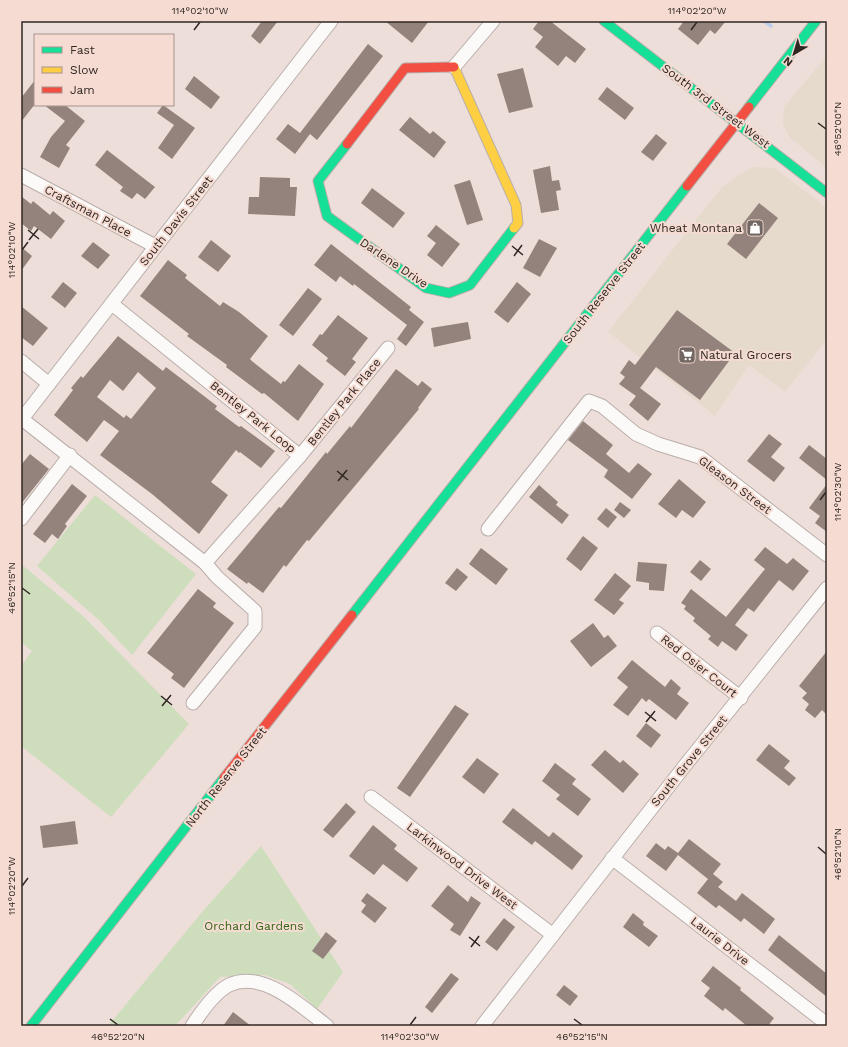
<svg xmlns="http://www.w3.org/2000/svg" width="848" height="1047" font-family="'Work Sans',sans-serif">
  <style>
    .commercial { fill: #e6dacc }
    .green { fill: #ceddbc }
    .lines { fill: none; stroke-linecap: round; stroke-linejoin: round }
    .stream { stroke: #bbccec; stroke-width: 3.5 }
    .building { fill: #94837c; fill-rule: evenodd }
    .street-casing { stroke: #b9aeaa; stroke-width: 15 }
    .fast-casing { stroke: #b9aeaa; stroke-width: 11 }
    .slow-casing { stroke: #b9aeaa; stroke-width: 11 }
    .jam-casing { stroke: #b9aeaa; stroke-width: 11 }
    .street { stroke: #fcfaf9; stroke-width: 13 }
    .fast { stroke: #16e098; stroke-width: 9 }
    .slow { stroke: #ffcf43; stroke-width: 9 }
    .jam { stroke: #f24e42; stroke-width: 9 }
    .ticks { fill: none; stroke: #302723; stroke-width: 1.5 }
    .labels { text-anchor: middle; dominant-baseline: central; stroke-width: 4; stroke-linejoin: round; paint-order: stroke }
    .street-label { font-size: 12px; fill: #302723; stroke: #f5dbd1 }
    .poi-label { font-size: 12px; fill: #302723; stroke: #f5dbd1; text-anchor: end }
    .park-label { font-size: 12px; fill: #336617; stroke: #f5dbd1 }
    .neatline { fill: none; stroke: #302723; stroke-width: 1.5 }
    .ticks-label { font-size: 10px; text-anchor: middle; fill: #302723 }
  </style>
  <rect width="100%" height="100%" fill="#edded9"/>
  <g class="commercial">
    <path d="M827,56V168L789,137L783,123L784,107Z"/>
    <path d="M752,167L775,168L827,208V339L785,392L749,365L715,416L608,332L722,187Z"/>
  </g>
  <g class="green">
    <path d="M95,495L196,574L132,655L99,620L37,566Z"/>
    <path d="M21,564L83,616L189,724L111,817L21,746V666L32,651L21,642Z"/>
    <path d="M261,846L343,972L317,1009L290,984L265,975L220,977L175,1026H108L203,911Z"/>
  </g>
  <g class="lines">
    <path class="stream" d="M764,21L771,26"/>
  </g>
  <g class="building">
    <path d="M262,21H278L260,44L251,36Z"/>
    <path d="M385,21H429L412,43Z"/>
    <path d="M539,21H550L586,49L575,63L566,56L558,66L535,47L543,37L533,29Z"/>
    <path d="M684,21H726L715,34L710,30L698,45L678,29Z"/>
    <path d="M368,44L383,56L317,140L310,134L295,154L276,139L288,124L300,133Z"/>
    <path d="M523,68L533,107L509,113L497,74Z"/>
    <path d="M194,76L220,97L211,109L185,89Z"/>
    <path d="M35,80V104L21,122V98Z"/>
    <path d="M607,87L634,108L625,120L598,99Z"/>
    <path d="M44,105H65L85,121L66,145L70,148L59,168L40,157L51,137L65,121Z"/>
    <path d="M163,105L195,128L172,159L158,148L174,125L157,113Z"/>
    <path d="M410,117L430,134L433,131L446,142L434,158L399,130Z"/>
    <path d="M656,134L667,143L653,161L641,152Z"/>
    <path d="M107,150L155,187L145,199L137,193L132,199L120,191L123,187L95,165Z"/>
    <path d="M550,166L552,181L559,180L561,190L556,191L559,210L541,213L533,170Z"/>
    <path d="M260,177L290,178V187H297L295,216L248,214L249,197H259Z"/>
    <path d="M470,180L483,220L467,225L454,185Z"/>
    <path d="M372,188L405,213L393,228L361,203Z"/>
    <path d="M21,196L31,204L33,201L50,215L53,211L65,221L51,239L34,226L31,231L21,223Z"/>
    <path d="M759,203L778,218L746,259L727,244Z"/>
    <path d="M436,225L460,244L442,267L427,255L436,243L427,236Z"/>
    <path d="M539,239L557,248L540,277L523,268Z"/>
    <path d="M211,240L231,256L218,272L198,257Z"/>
    <path d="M93,242L110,255L98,269L81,256Z"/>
    <path d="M331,244L411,307L409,310L424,322L406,346L397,339L407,325L354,284L353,286L340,276L336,282L314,265Z"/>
    <path d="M21,247L32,256L21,271Z"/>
    <path d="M168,260L187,275L185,278L220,306L223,302L239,312L268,336L250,359L253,362L281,384L283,381L285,382L299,364L324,384L298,421L264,393L262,394L226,367L227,365L187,336L189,334L140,296Z"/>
    <path d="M63,282L77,293L65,308L51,297Z"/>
    <path d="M517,282L531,294L508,323L494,312Z"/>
    <path d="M308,288L322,299L293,336L279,325Z"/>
    <path d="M21,306L48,328L33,346L21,337Z"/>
    <path d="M677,310L735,353L700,400L656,367L640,388L661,404L648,421L629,405L636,396L619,384L625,377L620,373L629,360L635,365Z"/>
    <path d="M338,315L368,338L352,359L356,362L345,376L326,361L328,358L312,345L320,334L322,335Z"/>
    <path d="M468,322L471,339L434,347L431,328Z"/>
    <path d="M118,336L163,371L166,367L217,406L215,409L239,427L241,426L275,451L261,468L240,452L239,453L236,450L211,482L228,495L199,534L152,494L100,455L119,431L104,420L87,442L54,415L73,390L71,388L81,376L83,378ZM138,372L156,388L131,419L126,415L124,418L97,397L110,380L123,391Z"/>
    <path d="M396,369L418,386L422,381L432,389L418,408L419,409L309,541L307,540L286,567L284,565L263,593L248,582L247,584L227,569L279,507L281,508L326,452L327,454L350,426L351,428Z"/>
    <path d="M583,421L613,445L606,454L629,473L638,463L652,474L632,499L604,477L608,470L568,440Z"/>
    <path d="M769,434L782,444L771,457L785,468L774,482L747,461Z"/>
    <path d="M809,445L827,459V480L799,458Z"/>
    <path d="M30,454L49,469L21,504V465Z"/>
    <path d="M679,479L706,502L693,518L682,510L676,518L658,504Z"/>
    <path d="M72,484L87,496L65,524L67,526L58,539L52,534L45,543L33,534Z"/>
    <path d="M827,484V532L815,523L820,516L809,508Z"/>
    <path d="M539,485L558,502L556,505L569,515L562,524L529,497Z"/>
    <path d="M620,502L631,510L624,518L614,510Z"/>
    <path d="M606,508L617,517L608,528L597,519Z"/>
    <path d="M583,536L598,548L581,571L566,559Z"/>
    <path d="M765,547L787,564L793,558L809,571L793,591L779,580L754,612L748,608L735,625L748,635L736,651L722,641L718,647L708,639L711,636L693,621L695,618L684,609L686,606L681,603L691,589L726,617L765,569L754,560Z"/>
    <path d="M481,548L508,569L496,585L469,564Z"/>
    <path d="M700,560L711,569L701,581L690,572Z"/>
    <path d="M638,562L667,564L664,591L649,590V583L636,581Z"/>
    <path d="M457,568L468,577L456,591L445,583Z"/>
    <path d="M615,573L631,586L619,600L624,603L614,615L594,600Z"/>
    <path d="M198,589L216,603L213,607L234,623L184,688L171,678L174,674L147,653Z"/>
    <path d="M593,623L604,638L608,635L617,646L591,667L570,641Z"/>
    <path d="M827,651V715L822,710L815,718L805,710L809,704L802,698L807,693L799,686Z"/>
    <path d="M632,660L665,687L671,679L681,688L677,694L689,703L676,720L649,699L646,702L642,698L628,716L613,705L628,687L617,678Z"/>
    <path d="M455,705L469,714L410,797L397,788Z"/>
    <path d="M646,723L661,735L651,748L636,736Z"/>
    <path d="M769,744L790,761L784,768L796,778L789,786L756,760Z"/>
    <path d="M605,750L620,763L623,760L639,774L623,793L591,765Z"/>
    <path d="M477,758L499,774L484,794L462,777Z"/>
    <path d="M555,763L576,779L572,784L591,799L578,816L556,799L560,795L542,781Z"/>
    <path d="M346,803L356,812L333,838L323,830Z"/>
    <path d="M513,808L549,837L553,832L583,856L572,870L535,841L532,845L502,822Z"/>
    <path d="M75,821L78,844L43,848L40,826Z"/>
    <path d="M373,825L397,845L394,849L418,868L407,882L383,864L374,875L349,856Z"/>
    <path d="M689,839L721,864L713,874L723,882L718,887L736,901L742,893L775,919L764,934L744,918L741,922L719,905L716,908L697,893L708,879L678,855L666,871L646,856L656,843L665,850L668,846L678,853Z"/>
    <path d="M448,885L468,902L471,896L481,903L460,936L450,930L454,924L431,906Z"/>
    <path d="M367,893L387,908L375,923L361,912L366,905L361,901Z"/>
    <path d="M633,913L644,922L643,925L658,936L649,947L623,927Z"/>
    <path d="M504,918L515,927L497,951L485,942Z"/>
    <path d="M326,932L337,941L323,959L312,951Z"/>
    <path d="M779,935L827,974V997L768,950Z"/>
    <path d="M713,966L741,988L740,990L774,1018L768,1026H747L725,1008L723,1011L704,996L710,988L701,981Z"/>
    <path d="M451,973L459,979L432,1013L425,1007Z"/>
    <path d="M564,985L578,996L570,1006L556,995Z"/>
    <path d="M233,1012L251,1026H223Z"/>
  </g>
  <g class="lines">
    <g class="street-casing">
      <g id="street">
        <path d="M454,67L493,21"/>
        <path d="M21,175L155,246"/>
        <path d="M112,304L300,456"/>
        <path d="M21,361L49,384"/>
        <path d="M22,419L205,563L217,577L255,611V627L193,703"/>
        <path d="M21,420L331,21"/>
        <path d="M21,519L70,455"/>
        <path d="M488,529L589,401L602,406L636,434L658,444L700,457L827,555"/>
        <path d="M205,563L300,456L388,348"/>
        <path d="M657,633L741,698"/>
        <path d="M371,797L553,935"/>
        <path d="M612,858L827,1024"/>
        <path d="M192,1026C201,1012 214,993 229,985C263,969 302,1007 327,1026"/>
        <path d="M482,1026L683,768L827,588"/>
      </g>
    </g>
    <g class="fast-casing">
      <g id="fast">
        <path d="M604,21L827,193"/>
        <path d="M749,107L816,21"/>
        <path d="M347,144L318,181L327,216L426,288L449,293L470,285L514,228"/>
        <path d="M352,615L687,186"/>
        <path d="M31,1026L224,778"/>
      </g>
    </g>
    <g class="slow-casing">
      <path id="slow" d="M454,67L516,205L518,223L514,228"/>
    </g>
    <g class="jam-casing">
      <g id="jam">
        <path d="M347,144L405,68L454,67"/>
        <path d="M687,186L749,107"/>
        <path d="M224,778L352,615"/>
      </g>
    </g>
    <use href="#street" class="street"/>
    <use href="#fast" class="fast"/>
    <use href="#slow" class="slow"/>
    <use href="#jam" class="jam"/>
  </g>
  <path class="ticks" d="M194,30L200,22M691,30L697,22M818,123L826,129M28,230L39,239M29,240L38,229M512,246L523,255M22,250L28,242M514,256L522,245M337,471L348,480M338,481L347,470M820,500L826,492M22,588L30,594M161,696L172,705M162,706L171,695M645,712L656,721M646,722L655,711M818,847L826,854M22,886L28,878M469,937L480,946M471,947L479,936M110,1019L118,1025M574,1019L582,1025M410,1025L416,1017"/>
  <defs>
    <g id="shop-square" transform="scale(0.9)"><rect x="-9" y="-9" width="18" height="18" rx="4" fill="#726763" stroke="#f5dbd1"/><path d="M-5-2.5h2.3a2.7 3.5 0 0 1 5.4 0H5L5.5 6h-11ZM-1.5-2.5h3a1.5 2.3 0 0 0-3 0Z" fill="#fff"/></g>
    <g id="supermarket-square" transform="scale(0.9)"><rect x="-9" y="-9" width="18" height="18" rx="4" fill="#726763" stroke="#f5dbd1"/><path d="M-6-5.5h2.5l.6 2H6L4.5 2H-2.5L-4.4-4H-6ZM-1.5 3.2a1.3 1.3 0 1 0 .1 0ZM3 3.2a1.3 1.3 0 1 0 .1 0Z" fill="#fff"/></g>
  </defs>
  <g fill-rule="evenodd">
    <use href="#shop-square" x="755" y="228"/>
    <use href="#supermarket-square" x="687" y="355"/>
  </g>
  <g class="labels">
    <g class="street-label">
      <text transform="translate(716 106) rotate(37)">South 3rd Street West</text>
      <text transform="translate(88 211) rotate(28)">Craftsman Place</text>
      <text transform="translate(176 221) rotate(-52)">South Davis Street</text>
      <text transform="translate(394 263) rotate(34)">Darlene Drive</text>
      <text transform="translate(604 293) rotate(-52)">South Reserve Street</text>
      <text transform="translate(344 402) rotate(-51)">Bentley Park Place</text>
      <text transform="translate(253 417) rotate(39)">Bentley Park Loop</text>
      <text transform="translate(735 485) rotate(37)">Gleason Street</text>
      <text transform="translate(699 666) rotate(38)">Red Osier Court</text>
      <text transform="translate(689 761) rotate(-51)">South Grove Street</text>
      <text transform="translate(226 777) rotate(-52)">North Reserve Street</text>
      <text transform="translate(462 866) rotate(37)">Larkinwood Drive West</text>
      <text transform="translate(720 941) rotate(38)">Laurie Drive</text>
    </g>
    <g class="poi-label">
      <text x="742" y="228">Wheat Montana</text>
      <text x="700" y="355" text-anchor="start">Natural Grocers</text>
    </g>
    <g class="park-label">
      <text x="254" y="926">Orchard Gardens</text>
    </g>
  </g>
  <rect width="848" height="1047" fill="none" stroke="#f5dbd1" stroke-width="44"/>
  <rect x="34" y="34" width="140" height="72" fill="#f5dbd1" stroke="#a6938b"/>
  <rect x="42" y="47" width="20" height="6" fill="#16e098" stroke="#a6938b"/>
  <text x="70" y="54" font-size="12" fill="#302723">Fast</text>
  <rect x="42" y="67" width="20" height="6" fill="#ffcf43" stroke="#a6938b"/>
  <text x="70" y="74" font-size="12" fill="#302723">Slow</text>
  <rect x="42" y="87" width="20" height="6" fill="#f24e42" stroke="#a6938b"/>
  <text x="70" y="94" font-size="12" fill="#302723">Jam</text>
  <g transform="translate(794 54) rotate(218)" stroke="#f5dbd1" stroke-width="3" paint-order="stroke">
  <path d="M0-3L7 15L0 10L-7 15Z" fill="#302723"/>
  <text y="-6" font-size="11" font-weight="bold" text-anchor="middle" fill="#302723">N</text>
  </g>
  <rect x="22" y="22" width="804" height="1003" class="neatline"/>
  <g class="ticks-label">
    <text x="200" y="14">114°02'10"W</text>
    <text x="697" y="14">114°02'20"W</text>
    <text transform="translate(837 129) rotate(-90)" y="4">46°52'00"N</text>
    <text transform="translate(11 250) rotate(-90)" y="4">114°02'10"W</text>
    <text transform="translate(837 492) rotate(-90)" y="4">114°02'30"W</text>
    <text transform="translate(11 588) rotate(-90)" y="4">46°52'15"N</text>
    <text transform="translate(837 854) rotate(-90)" y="4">46°52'10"N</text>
    <text transform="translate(11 886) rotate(-90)" y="4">114°02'20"W</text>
    <text x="118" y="1040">46°52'20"N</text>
    <text x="410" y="1040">114°02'30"W</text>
    <text x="582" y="1040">46°52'15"N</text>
  </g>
</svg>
